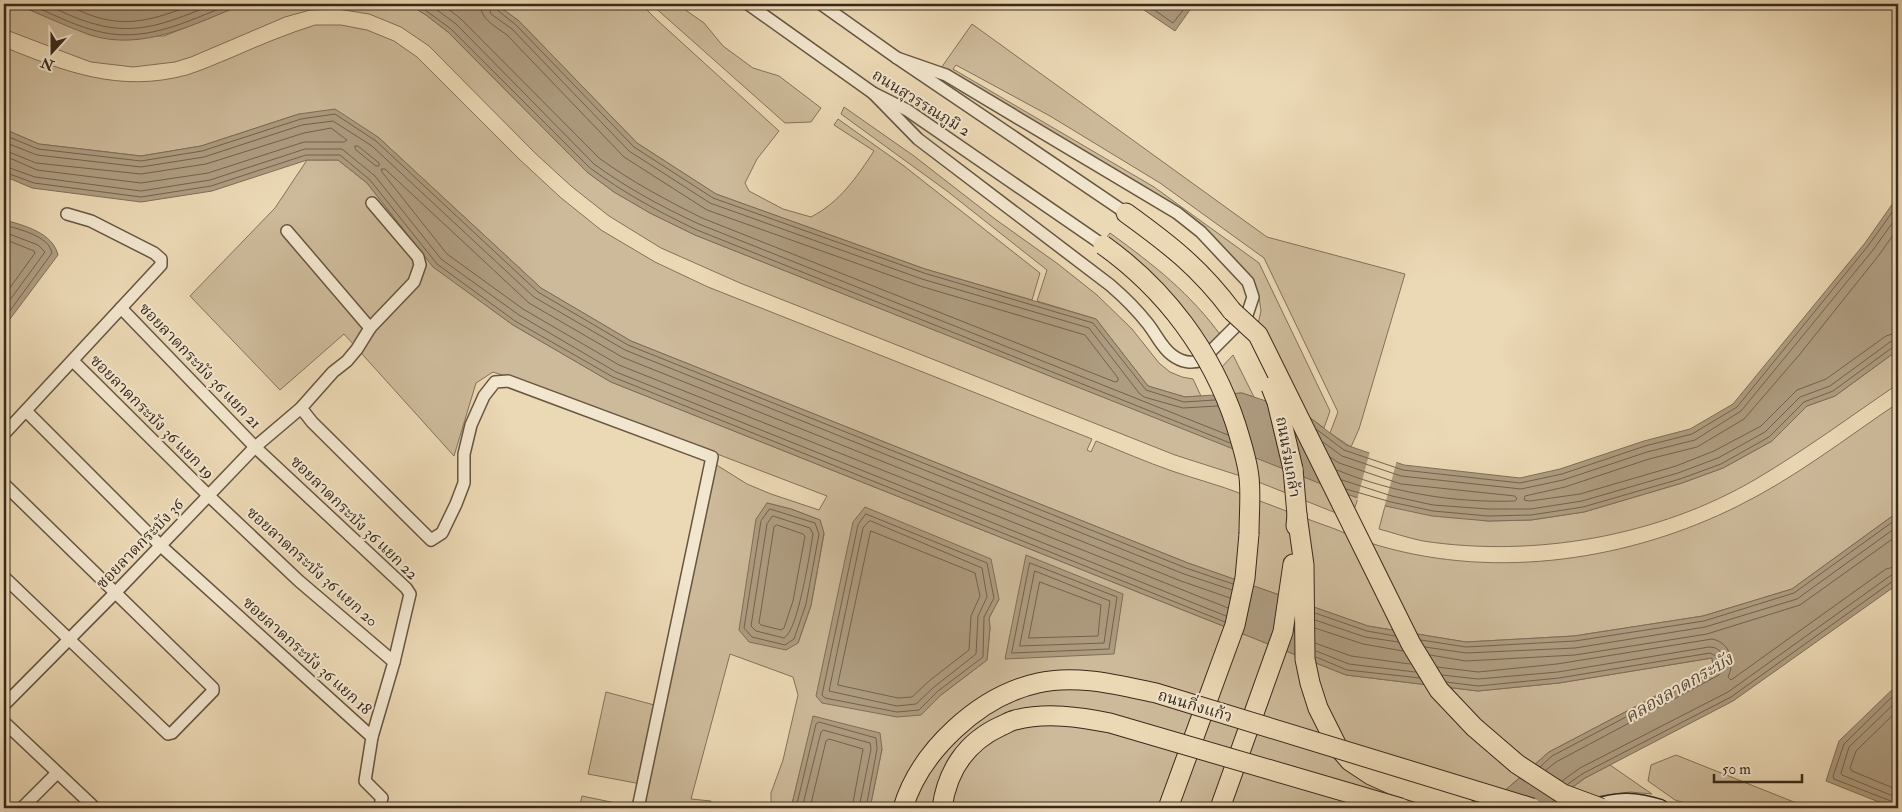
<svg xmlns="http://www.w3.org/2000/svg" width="1902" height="812" font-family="'IM FELL Double Pica','Noto Serif Thai',serif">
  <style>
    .green { fill: #cdba9a; stroke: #82725a; fill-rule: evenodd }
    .water { fill: #ae9c80; stroke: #7f6e58 }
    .pier { fill: #ebd8b4 }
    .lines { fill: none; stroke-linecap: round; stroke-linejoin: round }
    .shore { stroke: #73624e; stroke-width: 1 }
    .minor-casing { stroke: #655541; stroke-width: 14 }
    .secondary-casing { stroke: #38291b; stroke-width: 19 }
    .primary-casing { stroke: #38291b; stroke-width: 21 }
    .minor { stroke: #f2e6ce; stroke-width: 11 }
    .secondary { stroke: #f2e6ce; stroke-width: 16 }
    .primary { stroke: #ebd8b4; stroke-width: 19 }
    .primary-bridge-casing { stroke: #38291b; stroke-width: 21; stroke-linecap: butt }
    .primary-bridge { stroke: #ebd8b4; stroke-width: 19 }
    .labels { text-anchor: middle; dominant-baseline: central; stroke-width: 4; stroke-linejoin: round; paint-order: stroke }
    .street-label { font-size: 16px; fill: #38291b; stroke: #f2e6ce }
    .water-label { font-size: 18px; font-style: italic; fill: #5b4c39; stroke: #f2e6ce }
  </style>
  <rect width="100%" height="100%" fill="#ebd8b4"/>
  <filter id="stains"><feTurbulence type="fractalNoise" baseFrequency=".004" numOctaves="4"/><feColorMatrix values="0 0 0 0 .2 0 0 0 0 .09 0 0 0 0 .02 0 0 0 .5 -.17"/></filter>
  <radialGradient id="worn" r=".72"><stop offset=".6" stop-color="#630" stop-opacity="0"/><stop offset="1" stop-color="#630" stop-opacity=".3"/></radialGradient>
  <g class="green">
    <path d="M4,4H15L91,35L164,36L244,4H408L426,15L448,32L587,172L614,192L650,213L695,235L1358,498L1351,519L1256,481L1175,455L740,283L661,248L609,216L571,186L535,153L429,46L401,27L369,14L338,9L310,10L285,17L191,57L175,62L133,67L91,62L80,58L4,29Z"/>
    <path d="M496,4H641L657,20L779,131L757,159L745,183L749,191L783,209L811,217C840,202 856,178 874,151L834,125L838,119L904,166L1040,273L1032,300L925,269L716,194L637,143L519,21Z"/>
    <path d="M651,4H677L704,23L723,46L753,68L779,76L821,108L811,122L785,123Z"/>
    <path d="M972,24L1267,237L1405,274L1359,429L1351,447L1330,433L1338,412L1264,258L1160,183L1050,116L956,65L953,69L1154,187L1259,263L1330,411L1324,428L1305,414L1257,328L1261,311L1259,297L1250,279L1202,230L941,68Z"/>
    <path d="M315,25H341L367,30L394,41L417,57L518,158L560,197L601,230L655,262L708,287L1092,439L1087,450L1091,452L1096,441C1121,451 1146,462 1172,471C1195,479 1219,485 1242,494C1273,506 1304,518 1335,529C1350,535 1365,542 1380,546C1498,580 1630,560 1738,506C1795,478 1846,438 1898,403V512L1792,589L1703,616L1574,636L1466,642L1368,626L1188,563L631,341L541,288L378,137L299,114L201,146L141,156L39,144L4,129V47C65,72 120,93 187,75C203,70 218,63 233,57C260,45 287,34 315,25Z"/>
    <path d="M844,107L914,156L995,219L1058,264L1097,295L1132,329L1159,363L1170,372L1182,377L1193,379L1201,396L1185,397L1148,386L1096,319L1037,301L1047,270L947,191L841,114Z"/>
    <path d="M307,160H338L367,183L434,267L513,325L611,382L1346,675L1478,691L1559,683L1712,658L1713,666L1549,752L1485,808H870L882,749L814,716L791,808H771V793L783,760L798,695L793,677L730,654L691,799L711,801L710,808H579L582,796L635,807L641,784L588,774L606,692L658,706L715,464L747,484L771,494L819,510L827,496L560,394L493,372L476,383L454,456L344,334L280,390L190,296L275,208ZM767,503L791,509L820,520L824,534L811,606L798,643ZM999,599L989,618L990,628L987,660L941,695L921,715Z"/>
    <path d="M1110,233C1154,265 1190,293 1222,337L1209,350L1104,241Z"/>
    <path d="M1898,350V384C1851,416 1805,450 1756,479C1659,536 1535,558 1423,541C1408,538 1394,533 1379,529L1385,506L1488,521L1531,520L1584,512L1682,483L1723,468L1772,441L1807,406L1835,396Z"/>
    <path d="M1233,355L1254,397L1242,393L1230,394L1220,369Z"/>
    <path d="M1676,755L1809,808H1702L1675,800L1648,781L1651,765Z"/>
    <path d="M1610,765L1652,794L1630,792L1600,796L1580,808H1544L1585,778Z"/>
  </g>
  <g class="water">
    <path d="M16,4H244C196,23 144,52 90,35C65,26 40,14 16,4Z"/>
    <path d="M408,4H496L519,21L637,143L716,194L925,269L1096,319L1148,386L1185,397L1242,393L1305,414L1346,445L1404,465L1520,478L1560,469L1644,441L1690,429L1733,404L1865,243L1898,196V350L1835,396L1807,406L1772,441L1723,468L1682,483L1584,512L1531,520L1488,521L1432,516L1390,507L1349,495L695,235L650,213L614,192L587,172L448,32L426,15Z"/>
    <path d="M1148,4H1194L1175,31L1144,10Z"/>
    <path d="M335,109L378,137L541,288L631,341L1188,563L1368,626L1466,642L1574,636L1703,616L1792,589L1898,512V584L1733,701L1585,778L1544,808H1485L1549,752L1713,666L1712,658L1559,683L1478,691L1346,675L611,382L513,325L433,267L367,183L338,160H307L212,191L141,202L32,188L4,176V129L39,144L141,156L201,146L299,114Z"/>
    <path d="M4,220C24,225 53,233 58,255L4,327Z"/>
    <path d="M767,503L791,509L820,520L824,533L811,605L798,643L786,650L749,642L739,630L756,519Z"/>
    <path d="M865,507L991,559L999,599L989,618L990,628L987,660L941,695L921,715L897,717L822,703L816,696L853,522Z"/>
    <path d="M1026,555L1123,594L1114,654L1005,659Z"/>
    <path d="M1898,684V808H1894L1826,781L1839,741Z"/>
    <path d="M813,716L880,733L882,749L870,808H791Z"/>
  </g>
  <path class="pier" d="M1370,451L1397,460L1384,508L1357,500Z"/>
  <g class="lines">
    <g class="shore">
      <path d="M29,4C50,13 71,24 93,30C143,45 185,22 231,4"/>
      <path d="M45,4C61,11 78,20 95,24C139,37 174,20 214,4"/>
      <path d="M64,4C75,8 85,14 96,17C132,28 161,17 194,4"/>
      <path d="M417,4L451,29L590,168C624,193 659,212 697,230L1230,443"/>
      <path d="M429,4L456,24L594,164C627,188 662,207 699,224L1228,435"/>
      <path d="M442,4L461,19L599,158C632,182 666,200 702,218L1115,382L1118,381V378L1085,335L920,286L707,210L624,157L507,35C495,26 481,20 480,4"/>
      <path d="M488,4L491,14L512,29L629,151L710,203L922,279L1089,328L1139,393L1144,397L1183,408L1218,406"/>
      <path d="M494,4L496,9L516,25L634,147L713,198L924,273L1093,323L1146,390L1184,402L1215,400"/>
      <path d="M1152,4L1153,9L1173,23L1188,4"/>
      <path d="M4,135L38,149L141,161L202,151L301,119L335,114L376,141L538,292L628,345L1186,568L1233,584"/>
      <path d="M4,142L37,155L141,167L204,157L302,125L333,121L372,146L534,297L625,350L1184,574L1232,590"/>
      <path d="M355,146H358L379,163V166H376L356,150Z"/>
      <path d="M4,150L36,163L141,174L206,164L304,133L331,128L347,140L344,142H304L208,173L141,183L37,170L12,159L4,158"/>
      <path d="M4,166L35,177L141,191L210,180L305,149H342L375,176L441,259L519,315L616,372L1226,616"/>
      <path d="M4,172L34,183L141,197L211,186L306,155H340L370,180L437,264L515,321L613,377L1225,622"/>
      <path d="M4,225C19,229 49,236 52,253L4,319"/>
      <path d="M1898,228L1879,255L1800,354L1744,419L1697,447L1649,459L1565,487L1525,496L1524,500L1530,501L1580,494L1676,466L1714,451L1761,426L1797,390L1826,379L1886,336L1898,332"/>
      <path d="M4,232L38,245L45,252L4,308"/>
      <path d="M4,239L34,251L35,253L4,296"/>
      <path d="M1316,429L1344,450L1403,470L1520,483L1562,474L1645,446L1692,434L1737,407L1868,246L1898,204"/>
      <path d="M1323,442L1342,456L1401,476L1521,489L1563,480L1647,452L1695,440L1741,411L1873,250L1898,215"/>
      <path d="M1330,457L1339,463L1401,484L1515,496L1517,499L1515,501C1454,503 1393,493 1337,470"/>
      <path d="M1342,480L1392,496L1433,505L1488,509H1531L1582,501L1678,473L1718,458L1765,432L1800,397L1830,386L1890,342L1898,340"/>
      <path d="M1346,489L1391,502L1433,511L1488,516L1531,515L1583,507L1680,479L1721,464L1769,437L1804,402L1833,391L1893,347L1898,346"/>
      <path d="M770,509L815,523L819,534L806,604L794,639L785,645L752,637L744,628L761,521Z"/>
      <path d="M866,514L987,563L994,598L984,617L983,657L938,691L919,710L897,712L825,698L822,695L858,525Z"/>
      <path d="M773,516L810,528L813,534C810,552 798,631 784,638L756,631L751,626L767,524Z"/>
      <path d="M871,521L982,568L987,597L978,616L976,654L934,687L916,704L897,706L829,691L863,528L868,522Z"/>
      <path d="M777,525L803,534L805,536L793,601L784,628L781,630L761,625L759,623L774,527Z"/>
      <path d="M871,531L975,573L980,596L971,616L969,650L929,681L912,697L898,698L838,685Z"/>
      <path d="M1030,563L1117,597L1109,649L1012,653Z"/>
      <path d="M1035,571L1110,601L1104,643L1020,646Z"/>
      <path d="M1040,582L1101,605L1098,636L1029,638Z"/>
      <path d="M1228,608L619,365L523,309L447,254L382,172L381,169H385L529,303L622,357L1181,581L1230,598"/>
      <path d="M1315,613L1367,631L1395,636"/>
      <path d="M1315,620L1365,637L1398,642"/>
      <path d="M1315,628L1363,644L1403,651"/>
      <path d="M1421,640L1466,647L1575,641L1704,621L1794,593L1898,518"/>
      <path d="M1315,643L1351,656L1410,664"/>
      <path d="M1425,647L1466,653L1575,648L1705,627L1797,599L1898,526"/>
      <path d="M1316,651L1349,664L1415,672"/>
      <path d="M1430,655L1466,661L1575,655L1707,634L1800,605L1898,535"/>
      <path d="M1316,657L1347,670L1420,678"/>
      <path d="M1437,667L1478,672L1557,664L1712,639C1731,643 1735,662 1728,677L1731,680L1886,569L1898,566"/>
      <path d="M1442,675L1478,679L1558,672L1709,647C1721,647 1723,655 1724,666L1719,675L1556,762L1546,770"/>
      <path d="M1446,682L1478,686L1559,678L1710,653L1716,656L1718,665L1715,670L1552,756L1540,767"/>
      <path d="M1898,700L1849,747L1841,773L1842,775L1893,796L1898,800"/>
      <path d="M1898,710L1856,751L1850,768L1852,771L1898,790"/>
      <path d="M1562,781L1580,768L1728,692L1890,576L1898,574"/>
      <path d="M1568,784L1582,774L1731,697L1893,581L1898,580"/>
      <path d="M796,808L816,724L819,722L876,738L877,749L866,808"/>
      <path d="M802,808L821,732L823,730L870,743L871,749L859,808"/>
      <path d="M810,808L826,741L829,739L863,749L852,808"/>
      <path d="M1894,808V804L1891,801L1834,779L1833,776L1844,744L1898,691"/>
    </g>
    <g class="minor-casing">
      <g id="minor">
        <path d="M748,4L873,93L907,110L1103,245"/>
        <path d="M821,4L897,58L1126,213"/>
        <path d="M873,93L918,139L1110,285C1124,297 1137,310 1148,324C1156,334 1162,348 1172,355C1181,362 1192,364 1202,360L1247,315L1253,297L1248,282L1201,232L1177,213L946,75L897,58"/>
        <path d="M121,308L255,447L406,588L410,594L394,662L372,737"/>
        <path d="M370,328L414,282L420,265L418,257L372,203"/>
        <path d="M73,361L209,496L299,581L394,662"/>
        <path d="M301,408L312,422L431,540L442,533L456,504L464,483V454L471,425L484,396L495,382L508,381L712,457L638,808"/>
        <path d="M26,411L161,546L372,737L365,781L382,798L379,808"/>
        <path d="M4,434L161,265V259L154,253L91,221L67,214"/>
        <path d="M4,484L213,688V691L172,733L168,734L4,577"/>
        <path d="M4,705L116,592L255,447L301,408L333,372L347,361L357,349L370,328L287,231"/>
        <path d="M4,722L95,808"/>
        <path d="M22,808L57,773"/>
      </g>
    </g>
    <g class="secondary-casing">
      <path id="secondary" d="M1595,808C1618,799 1637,801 1660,808"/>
    </g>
    <g class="primary-casing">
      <g id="primary">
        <path d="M1126,213C1169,244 1200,268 1232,311"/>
        <path d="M1293,469L1297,515L1296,526"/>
        <path d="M1297,515L1304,565L1305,659L1310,683L1318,708L1337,746L1350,761L1371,775L1393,785L1466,808"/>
        <path d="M1168,808L1235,625L1245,578L1249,534"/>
        <path d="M1220,808L1283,632L1293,564"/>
      </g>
    </g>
    <use href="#minor" class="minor"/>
    <use href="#secondary" class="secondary"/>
    <use href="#primary" class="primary"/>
    <g class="primary-bridge-casing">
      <g id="primary-bridge">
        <path d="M1103,245C1166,290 1212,352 1236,425C1241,442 1247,459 1249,477C1251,495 1249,515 1249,534"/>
        <path d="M1232,311L1258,335L1411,644L1439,690L1474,727L1517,764L1563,794L1601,808"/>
        <path d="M1271,387L1277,402L1293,469"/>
        <path d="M903,808C920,751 979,696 1038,683C1076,674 1118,685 1156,693L1532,808"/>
        <path d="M942,808C947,771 966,742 1001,726C1006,724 1010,721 1015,720C1046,712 1080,717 1110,723L1401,808"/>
      </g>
    </g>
    <use href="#primary-bridge" class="primary-bridge"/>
  </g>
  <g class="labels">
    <g class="street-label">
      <text transform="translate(921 103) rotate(32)">ถนนสุวรรณภูมิ 2</text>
      <text transform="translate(200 366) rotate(46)">ซอยลาดกระบัง 36 แยก 21</text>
      <text transform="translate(152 417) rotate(45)">ซอยลาดกระบัง 36 แยก 19</text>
      <text transform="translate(1288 457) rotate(80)">ถนนร่มเกล้า</text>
      <text transform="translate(354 518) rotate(44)">ซอยลาดกระบัง 36 แยก 22</text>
      <text transform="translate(140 544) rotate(-46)">ซอยลาดกระบัง 36</text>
      <text transform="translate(312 567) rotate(42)">ซอยลาดกระบัง 36 แยก 20</text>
      <text transform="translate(307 656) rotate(42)">ซอยลาดกระบัง 36 แยก 18</text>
      <text transform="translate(1195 706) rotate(17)">ถนนกิ่งแก้ว</text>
    </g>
    <g class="water-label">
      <text transform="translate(1679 688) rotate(-30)">คลองลาดกระบัง</text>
    </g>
  </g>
  <rect width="1902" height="812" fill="none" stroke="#ebd8b4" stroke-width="20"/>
  <rect x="5" y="5" width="1892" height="802" fill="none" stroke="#38291b" stroke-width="2.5"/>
  <rect x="10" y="10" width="1882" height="792" fill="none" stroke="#38291b"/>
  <g transform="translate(52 52) rotate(201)" stroke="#f2e6ce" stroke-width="4" paint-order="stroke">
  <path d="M0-4L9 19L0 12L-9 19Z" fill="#38291b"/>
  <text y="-8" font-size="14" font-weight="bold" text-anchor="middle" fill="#38291b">N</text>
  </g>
  <path d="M1714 774v8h88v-8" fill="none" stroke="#38291b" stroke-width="2.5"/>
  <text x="1722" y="774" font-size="15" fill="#38291b" stroke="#f2e6ce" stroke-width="4" paint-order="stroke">50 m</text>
  <rect width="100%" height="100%" filter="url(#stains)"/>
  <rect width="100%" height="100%" fill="url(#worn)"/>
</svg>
